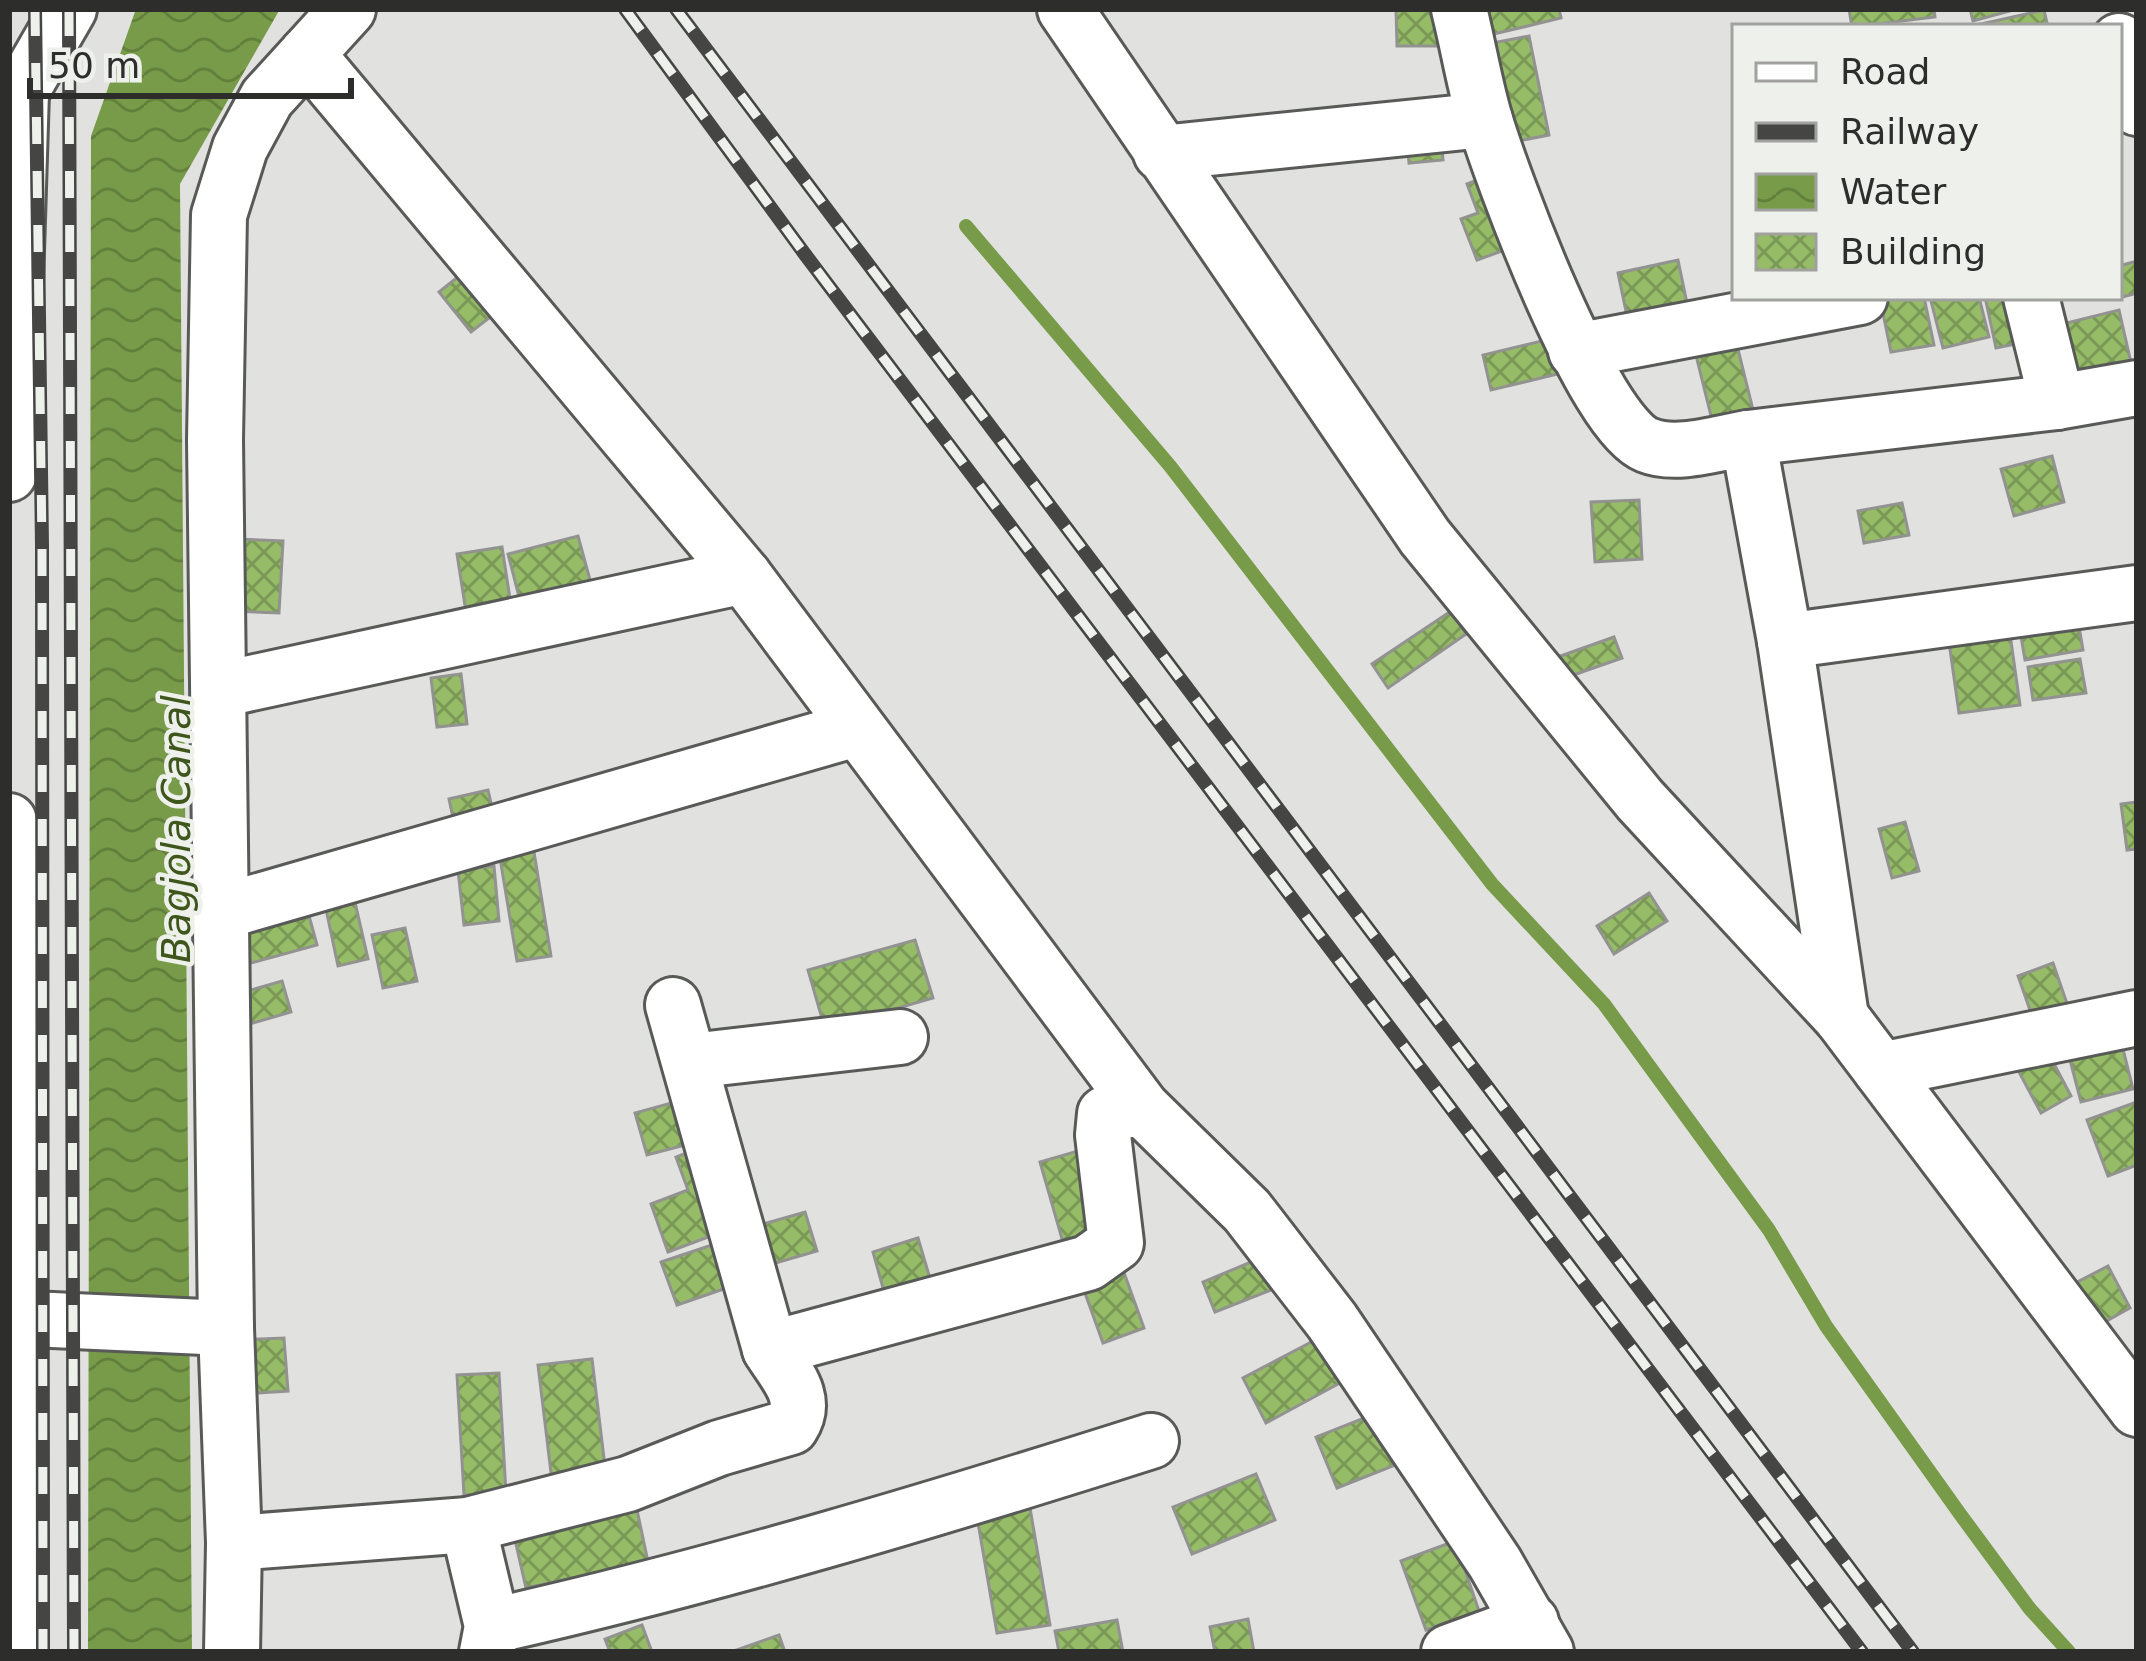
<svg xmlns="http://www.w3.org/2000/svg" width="2146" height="1661" font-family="'DejaVu Sans',sans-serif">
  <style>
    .water { fill: url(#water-waves) }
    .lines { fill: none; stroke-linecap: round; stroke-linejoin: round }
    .stream { stroke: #779b48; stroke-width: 14 }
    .building { fill: url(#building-cross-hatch); stroke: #929390; stroke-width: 3 }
    .minor-casing { stroke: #585a57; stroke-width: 60 }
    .minor { stroke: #fff; stroke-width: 54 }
    .rail-casing { stroke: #454644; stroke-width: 14 }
    .rail { stroke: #eef0ec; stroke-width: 9; stroke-dasharray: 27; stroke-linecap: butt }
    .labels { text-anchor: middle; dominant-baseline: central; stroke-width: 9; stroke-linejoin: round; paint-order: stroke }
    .water-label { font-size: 39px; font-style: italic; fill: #3e561c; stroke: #eef0ec }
  </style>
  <defs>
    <pattern id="water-waves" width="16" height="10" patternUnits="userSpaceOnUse" patternTransform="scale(3)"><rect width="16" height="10" fill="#779b48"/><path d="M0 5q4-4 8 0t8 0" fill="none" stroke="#627f3c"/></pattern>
    <pattern id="building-cross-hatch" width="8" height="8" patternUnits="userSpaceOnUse" patternTransform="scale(3)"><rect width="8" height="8" fill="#96bc68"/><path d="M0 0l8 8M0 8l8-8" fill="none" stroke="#7b9956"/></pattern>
  </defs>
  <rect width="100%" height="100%" fill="#e1e2df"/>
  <path class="water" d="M136,9H280L180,184L192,1652H88L91,136Z"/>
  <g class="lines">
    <path class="stream" d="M966,226L1170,466L1492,884L1604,1004L1769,1230L1826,1326L1960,1514L2030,1609L2069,1652"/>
  </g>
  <g class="building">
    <path d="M1396,9H1450L1451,46H1397Z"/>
    <path d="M1488,9H1559L1561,18L1494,34Z"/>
    <path d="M1849,9H1934L1935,17L1852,27Z"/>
    <path d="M1970,9H2017L1973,21Z"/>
    <path d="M2044,10L2048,27L1972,26Z"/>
    <path d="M1529,36L1549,135L1513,142L1493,43Z"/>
    <path d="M1440,127L1443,160L1409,163L1406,130Z"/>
    <path d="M1497,173L1524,243L1477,260L1461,219L1478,213L1467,184Z"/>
    <path d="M1678,260L1688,308L1628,321L1618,273Z"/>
    <path d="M2137,261V293L2115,299L2119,297V266Z"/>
    <path d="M470,267L502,308L471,332L439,292Z"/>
    <path d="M1893,297H1924L1934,345L1891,352L1880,299Z"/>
    <path d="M1930,297H1979L1989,337L1943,348Z"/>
    <path d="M1985,297H2020L2030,341L1996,348Z"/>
    <path d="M2119,310L2134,376L2063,393L2046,328Z"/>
    <path d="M1733,329L1755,418L1714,428L1692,339Z"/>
    <path d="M1554,338L1562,373L1491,390L1483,355Z"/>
    <path d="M2052,456L2064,502L2014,516L2001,469Z"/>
    <path d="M1639,500L1642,559L1595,562L1591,502Z"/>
    <path d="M1902,503L1909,535L1864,543L1858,511Z"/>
    <path d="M578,536L595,598L524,616L508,554Z"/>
    <path d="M236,539L283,541L279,613L233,611Z"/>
    <path d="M502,547L513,618L468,625L457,554Z"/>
    <path d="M2076,609L2083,650L2025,660L2018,619Z"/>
    <path d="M1451,611L1466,634L1388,688L1372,664Z"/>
    <path d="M2008,620L2020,705L1959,713L1947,628Z"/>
    <path d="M1614,637L1622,658L1562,679L1555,658Z"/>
    <path d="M2080,659L2086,693L2033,700L2028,667Z"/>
    <path d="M461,674L467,724L437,727L431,678Z"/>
    <path d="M488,790L496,824L456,832L449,799Z"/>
    <path d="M2137,802V849L2127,850L2121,804Z"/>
    <path d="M1905,822L1919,871L1892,878L1879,829Z"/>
    <path d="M534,852L551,956L517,961L500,858Z"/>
    <path d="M494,866L499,921L464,925L458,870Z"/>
    <path d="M352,889L368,959L338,966L323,895Z"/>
    <path d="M1649,893L1667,921L1614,954L1597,926Z"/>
    <path d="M305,901L317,945L251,963L239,919Z"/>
    <path d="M405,928L417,981L383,988L372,935Z"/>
    <path d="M915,940L933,998L825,1029L808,970Z"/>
    <path d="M2053,963L2072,1018L2037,1030L2018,976Z"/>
    <path d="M282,981L291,1012L246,1025L237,994Z"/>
    <path d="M2118,1029L2133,1089L2081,1102L2065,1041Z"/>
    <path d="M2044,1045L2071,1096L2041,1113L2013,1061Z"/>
    <path d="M693,1097L705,1140L647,1155L635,1113Z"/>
    <path d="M2137,1102V1165L2108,1176L2087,1120Z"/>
    <path d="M702,1147L732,1228L668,1252L651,1204L688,1190L676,1157Z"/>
    <path d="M1081,1150L1108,1241L1066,1253L1040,1162Z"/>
    <path d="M805,1212L817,1251L758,1268L746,1229Z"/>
    <path d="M733,1238L747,1281L677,1305L661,1262Z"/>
    <path d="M918,1238L934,1292L888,1306L873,1252Z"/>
    <path d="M1268,1255L1281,1286L1215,1312L1203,1282Z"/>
    <path d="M1118,1256L1144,1328L1103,1343L1077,1271Z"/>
    <path d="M2108,1266L2130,1308L2087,1332L2064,1289Z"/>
    <path d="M284,1338L288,1391L242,1394L239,1340Z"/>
    <path d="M1317,1339L1340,1383L1266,1423L1243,1378Z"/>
    <path d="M592,1359L606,1475L552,1481L538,1365Z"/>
    <path d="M499,1373L506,1493L464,1495L457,1375Z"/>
    <path d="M1377,1413L1398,1464L1337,1488L1316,1437Z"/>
    <path d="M1256,1474L1275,1520L1192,1554L1173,1507Z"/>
    <path d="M636,1505L648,1562L526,1588L513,1531Z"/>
    <path d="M1030,1508L1050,1625L997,1633L977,1517Z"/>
    <path d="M1455,1541L1479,1611L1426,1630L1401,1561Z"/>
    <path d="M1248,1619L1254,1652H1215L1210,1627Z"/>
    <path d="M1117,1620L1123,1652H1059L1055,1631Z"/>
    <path d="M642,1625L652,1652H610L605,1639Z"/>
    <path d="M779,1635L785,1652H731Z"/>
  </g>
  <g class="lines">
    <g class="minor-casing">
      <g id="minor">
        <path d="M1065,9L1425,537L1640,800L1841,1017L2137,1409"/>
        <path d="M1459,9C1468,45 1474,82 1484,117C1502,178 1593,424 1647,445C1676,457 1718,443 1748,438L1785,641L1841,1017"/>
        <path d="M2119,41L2137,108"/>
        <path d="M307,54L744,576L1142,1108L1247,1211L1332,1321L1440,1481L1495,1563L1546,1652"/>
        <path d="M1161,153L1485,120"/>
        <path d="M2031,297L2057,402"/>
        <path d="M1576,351L1860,297"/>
        <path d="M1748,438L2057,402L2137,388"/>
        <path d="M9,474L21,92L69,9"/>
        <path d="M1785,641L2137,593"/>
        <path d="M219,690L744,576"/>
        <path d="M9,821L19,1320L20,1652"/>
        <path d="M221,912L856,729"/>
        <path d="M691,1061L900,1037"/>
        <path d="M1881,1070L2137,1018"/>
        <path d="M9,1318L226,1328"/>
        <path d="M770,1349L1088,1263L1116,1243L1103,1135L1105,1114L1142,1108"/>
        <path d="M468,1525L492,1626L487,1652"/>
        <path d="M234,1543L468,1525L628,1484L719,1448L791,1427C810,1398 786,1375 770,1349L673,1005"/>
        <path d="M492,1626C715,1576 933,1510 1151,1441"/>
        <path d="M232,1652L234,1543L226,1328L215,440L219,215L240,148L267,98L348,9"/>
        <path d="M1449,1652L1531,1622"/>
      </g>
    </g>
    <use href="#minor" class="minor"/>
    <g class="rail-casing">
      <g id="rail">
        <path d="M35,9L42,546L43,1652"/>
        <path d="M69,9L74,1652"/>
        <path d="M625,9L804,253L1862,1652"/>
        <path d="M676,9L1913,1652"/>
      </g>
    </g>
    <use href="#rail" class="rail"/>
  </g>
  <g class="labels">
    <g class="water-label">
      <text transform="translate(176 829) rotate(-90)">Bagjola Canal</text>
    </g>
  </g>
  <rect width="2146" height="1661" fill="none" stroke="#2d2d2c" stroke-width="24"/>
  <rect x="1732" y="24" width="390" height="276" fill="#eef0ec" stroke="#a1a29f" stroke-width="3"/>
  <rect x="1756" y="63" width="60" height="18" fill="#ffffff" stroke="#a1a29f" stroke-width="3"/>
  <text x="1840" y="84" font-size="36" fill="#2d2d2c">Road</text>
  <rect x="1756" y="123" width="60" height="18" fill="#454644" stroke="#a1a29f" stroke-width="3"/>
  <text x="1840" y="144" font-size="36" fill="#2d2d2c">Railway</text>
  <rect x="1756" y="174" width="60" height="36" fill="url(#water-waves)" stroke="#a1a29f" stroke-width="3"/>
  <text x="1840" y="204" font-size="36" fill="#2d2d2c">Water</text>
  <rect x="1756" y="234" width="60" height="36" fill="url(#building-cross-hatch)" stroke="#a1a29f" stroke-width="3"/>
  <text x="1840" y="264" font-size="36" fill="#2d2d2c">Building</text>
  <path d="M30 78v18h321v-18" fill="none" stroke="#2d2d2c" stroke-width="6"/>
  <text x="48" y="78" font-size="36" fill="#2d2d2c" stroke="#eef0ec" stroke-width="9" paint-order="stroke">50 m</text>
</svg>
